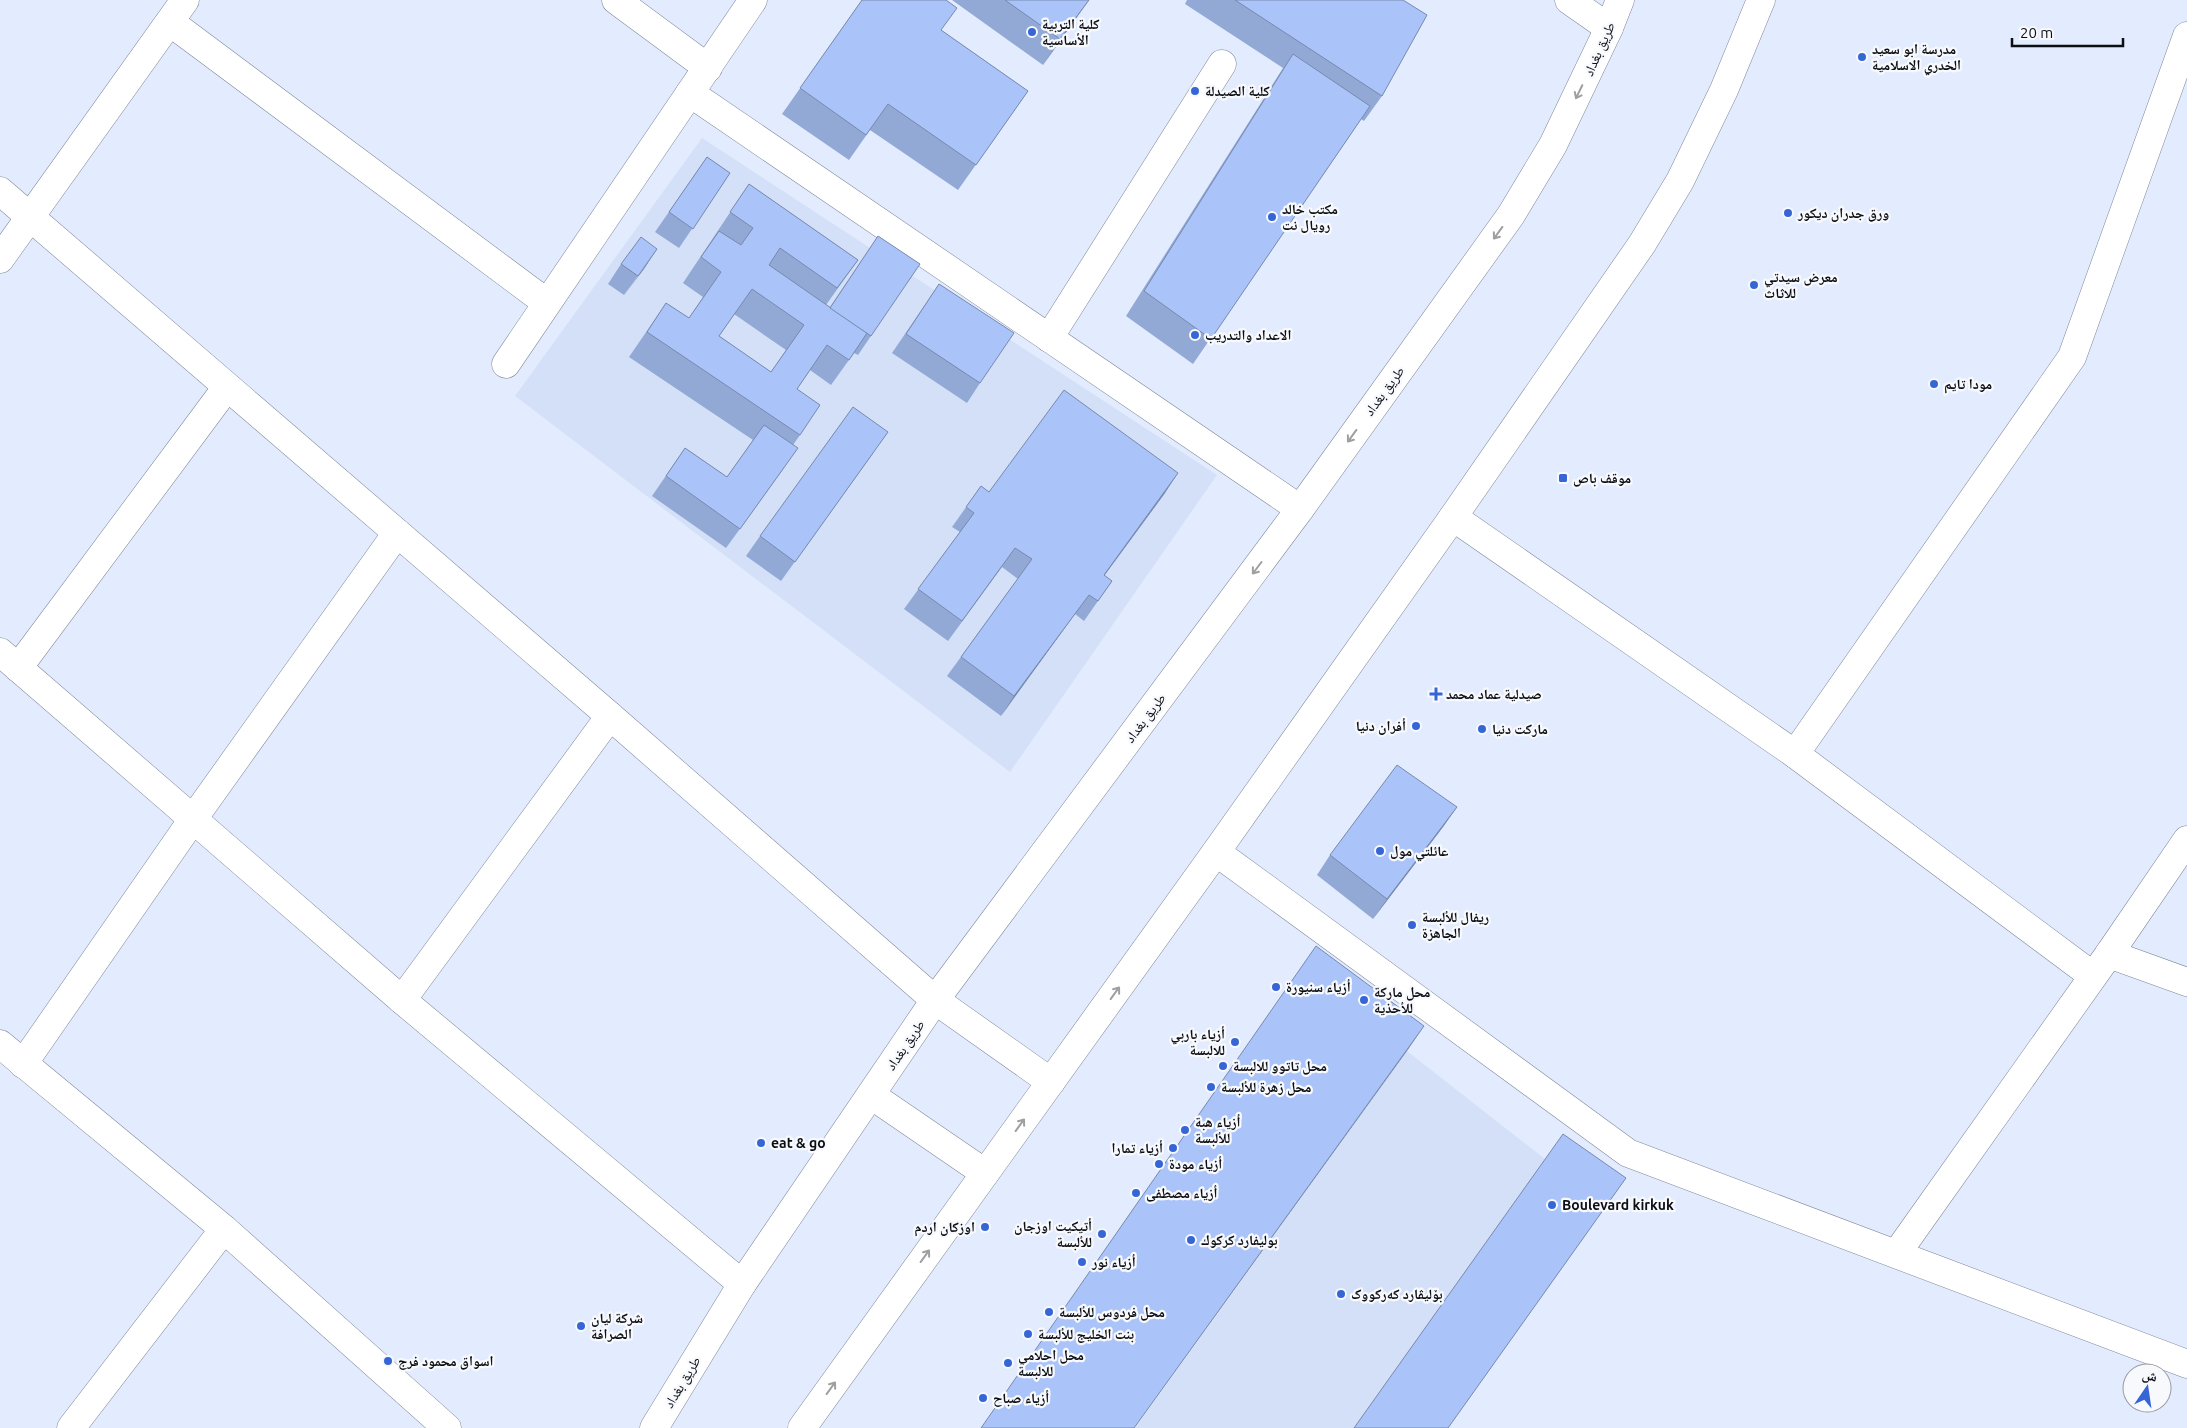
<svg xmlns="http://www.w3.org/2000/svg" width="2187" height="1428" font-family="Ubuntu,'Noto Naskh Arabic',sans-serif">
  <style>
    .built { fill: #d3e0f8 }
    .lines { fill: none; stroke-linecap: round; stroke-linejoin: round }
    .minor-casing { stroke: #81899a; stroke-width: 29 }
    .major-casing { stroke: #81899a; stroke-width: 29 }
    .minor { stroke: #fff; stroke-width: 28 }
    .major { stroke: #fff; stroke-width: 28 }
    .wall { fill: #92a9d6; fill-rule: evenodd }
    .shaded-wall { fill: #7789ae }
    .building { fill: #aac4f9; stroke: #7789ae; fill-rule: evenodd }
    .oneway { stroke: #9d9fa1 }
    .poi-dot { fill: #3666d6; stroke: #f7f9fd; stroke-width: 2 }
    .labels { text-anchor: middle; dominant-baseline: central; stroke-width: 4.5; stroke-linejoin: round; paint-order: stroke }
    .poi-label { font-size: 14px; font-weight: bold; fill: #0b0e13; stroke: #f7f9fd; text-anchor: start }
    .street-label { font-size: 14px; fill: #0b0e13; stroke: #f7f9fd }
  </style>
  <rect width="100%" height="100%" fill="#e3ecfe"/>
  <g class="built">
    <path d="M702,138L1217,475L1010,772L515,396Z"/>
    <path d="M1407,1051L1545,1159L1355,1428H1135Z"/>
  </g>
  <g class="lines">
    <g class="minor-casing">
      <g id="minor">
        <path d="M616,0L708,68"/>
        <path d="M1569,0L1609,28"/>
        <path d="M170,22L547,303"/>
        <path d="M690,93L1300,509"/>
        <path d="M0,191L610,716L935,1000L1051,1082"/>
        <path d="M0,259L185,0"/>
        <path d="M1049,338L1222,64"/>
        <path d="M506,364L753,0"/>
        <path d="M1453,517L1795,754L2093,976"/>
        <path d="M0,652L402,1000L742,1284"/>
        <path d="M18,668L227,387"/>
        <path d="M1795,754L2072,357L2187,36"/>
        <path d="M1216,852L1628,1153L2187,1364"/>
        <path d="M2109,954L2187,982"/>
        <path d="M402,1000L610,716"/>
        <path d="M0,1044L224,1229L447,1428"/>
        <path d="M23,1064L193,819L397,533"/>
        <path d="M1897,1253L2109,954L2187,840"/>
        <path d="M71,1428L224,1229"/>
      </g>
    </g>
    <g class="major-casing">
      <g id="major">
        <path d="M871,1095L985,1173"/>
        <path d="M654,1428L742,1284L935,1000L1300,509L1511,215L1553,145L1609,28L1620,0"/>
        <path d="M802,1428L1216,852L1453,517L1642,244L1680,181L1724,90L1761,0"/>
      </g>
    </g>
    <use href="#minor" class="minor"/>
    <use href="#major" class="major"/>
  </g>
  <g class="wall">
    <path d="M862,0L941,30L1028,91L958,190L870,130L849,160L782,114Z"/>
    <path d="M952,0H1089L1043,65Z"/>
    <path d="M1187,0H1403L1382,96L1364,121L1361,119L1193,364L1126,316L1283,68L1185,4Z"/>
    <path d="M707,157L730,173L679,248L655,232Z"/>
    <path d="M749,184L858,260L826,305L830,307L878,236L871,336L858,355L854,353L831,385L810,370L797,389L800,435L793,445L784,468L726,548L652,496L685,448L727,477L753,440L629,357L666,303L689,318L703,297L683,283ZM734,314L786,350L771,372L719,336Z"/>
    <path d="M657,249L624,295L608,284L621,264Z"/>
    <path d="M939,284L980,383L967,403L892,353Z"/>
    <path d="M874,452L781,581L746,556L760,536Z"/>
    <path d="M981,486L989,492L1165,493L1104,576L1112,581L1084,621L1075,614L1001,716L947,676L1018,579L1002,567L948,641L904,609L960,532L952,527Z"/>
    <path d="M1457,807L1443,827L1373,919L1317,875L1330,855Z"/>
  </g>
  <g class="shaded-wall">
    <path d="M1089,0L1043,65L1060,39Z"/>
    <path d="M657,249L644,269L624,295L638,276Z"/>
    <path d="M1178,473L1165,493L1090,595L1104,575Z"/>
    <path d="M1089,595L1075,614L1001,716L1014,696Z"/>
    <path d="M1457,807L1443,827L1373,919L1387,899Z"/>
    <path d="M1424,1026L1407,1051L1134,1428Z"/>
  </g>
  <g class="building">
    <path d="M862,0H946L957,8L941,30L1028,91L976,165L888,104L866,135L800,88Z"/>
    <path d="M1005,0H1089L1060,39Z"/>
    <path d="M1235,0H1403L1427,15L1382,96Z"/>
    <path d="M1293,54L1370,106L1211,339L1144,291Z"/>
    <path d="M707,157L730,173L693,229L669,212Z"/>
    <path d="M749,184L858,260L837,288L780,248L769,265L867,333L849,360L827,345L797,389L820,405L800,435L647,332L666,303L689,318L721,272L701,257L719,231L741,245L753,228L730,212ZM752,289L804,325L771,372L719,336Z"/>
    <path d="M878,236L920,264L871,336L830,308Z"/>
    <path d="M641,237L657,249L638,276L621,264Z"/>
    <path d="M939,284L1014,333L980,383L906,334Z"/>
    <path d="M1064,390L1178,473L1104,575L1112,581L1098,601L1089,595L1014,696L961,657L1032,559L1015,548L962,621L918,589L974,513L966,507L981,486L989,492Z"/>
    <path d="M853,407L888,432L795,562L760,536Z"/>
    <path d="M764,425L798,448L740,529L666,476L685,448L727,477Z"/>
    <path d="M1397,765L1457,807L1387,899L1330,855Z"/>
    <path d="M1316,946L1424,1026L1134,1428H981Z"/>
    <path d="M1563,1134L1626,1178L1448,1428H1354Z"/>
  </g>
  <defs><path id="oneway-shaft" d="M-6 0H5M1.5-3L5.5 0L1.5 3" fill="none" stroke-width="1.6" stroke-linecap="round" stroke-linejoin="round" transform="scale(1.25)"/></defs>
  <g class="oneway">
    <use href="#oneway-shaft" transform="translate(1579 92) rotate(116)"/>
    <use href="#oneway-shaft" transform="translate(1498 233) rotate(126)"/>
    <use href="#oneway-shaft" transform="translate(1352 436) rotate(126)"/>
    <use href="#oneway-shaft" transform="translate(1257 568) rotate(127)"/>
    <use href="#oneway-shaft" transform="translate(1115 993) rotate(-54)"/>
    <use href="#oneway-shaft" transform="translate(1020 1125) rotate(-54)"/>
    <use href="#oneway-shaft" transform="translate(925 1256) rotate(-54)"/>
    <use href="#oneway-shaft" transform="translate(831 1388) rotate(-54)"/>
  </g>
  <g class="poi-dot">
    <circle cx="1032" cy="32" r="5"/>
    <circle cx="1862" cy="57" r="5"/>
    <circle cx="1195" cy="91" r="5"/>
    <circle cx="1788" cy="213" r="5"/>
    <circle cx="1272" cy="217" r="5"/>
    <circle cx="1754" cy="285" r="5"/>
    <circle cx="1195" cy="335" r="5"/>
    <circle cx="1934" cy="384" r="5"/>
    <rect x="1558" y="473" width="10" height="10" rx="2.5"/>
    <path d="M1433.5 686.5h5v5h5v5h-5v5h-5v-5h-5v-5h5z"/>
    <circle cx="1416" cy="726" r="5"/>
    <circle cx="1482" cy="729" r="5"/>
    <circle cx="1380" cy="851" r="5"/>
    <circle cx="1412" cy="925" r="5"/>
    <circle cx="1276" cy="987" r="5"/>
    <circle cx="1364" cy="1000" r="5"/>
    <circle cx="1235" cy="1042" r="5"/>
    <circle cx="1223" cy="1066" r="5"/>
    <circle cx="1211" cy="1087" r="5"/>
    <circle cx="1185" cy="1130" r="5"/>
    <circle cx="761" cy="1143" r="5"/>
    <circle cx="1173" cy="1148" r="5"/>
    <circle cx="1159" cy="1164" r="5"/>
    <circle cx="1136" cy="1193" r="5"/>
    <circle cx="1552" cy="1205" r="5"/>
    <circle cx="985" cy="1227" r="5"/>
    <circle cx="1102" cy="1234" r="5"/>
    <circle cx="1191" cy="1240" r="5"/>
    <circle cx="1082" cy="1262" r="5"/>
    <circle cx="1341" cy="1294" r="5"/>
    <circle cx="1049" cy="1312" r="5"/>
    <circle cx="581" cy="1326" r="5"/>
    <circle cx="1028" cy="1334" r="5"/>
    <circle cx="388" cy="1361" r="5"/>
    <circle cx="1008" cy="1363" r="5"/>
    <circle cx="983" cy="1398" r="5"/>
  </g>
  <g class="labels">
    <g class="poi-label">
      <text x="1042" y="24">كلية التربية<tspan x="1042" dy="16">الأساسية</tspan></text>
      <text x="1872" y="49">مدرسة ابو سعيد<tspan x="1872" dy="16">الخدري الاسلامية</tspan></text>
      <text x="1205" y="91">كلية الصيدلة</text>
      <text x="1282" y="209">مكتب خالد<tspan x="1282" dy="16">رويال نت</tspan></text>
      <text x="1798" y="213">ورق جدران ديكور</text>
      <text x="1764" y="277">معرض سيدتي<tspan x="1764" dy="16">للاثاث</tspan></text>
      <text x="1205" y="335">الاعداد والتدريب</text>
      <text x="1944" y="384">مودا تايم</text>
      <text x="1573" y="478">موقف باص</text>
      <text x="1446" y="694">صيدلية عماد محمد</text>
      <text x="1406" y="726" text-anchor="end">أفران دنيا</text>
      <text x="1492" y="729">ماركت دنيا</text>
      <text x="1390" y="851">عائلتي مول</text>
      <text x="1422" y="917">ريفال للألبسة<tspan x="1422" dy="16">الجاهزة</tspan></text>
      <text x="1286" y="987">أزياء سنيورة</text>
      <text x="1374" y="992">محل ماركة<tspan x="1374" dy="16">للأحذية</tspan></text>
      <text x="1225" y="1034" text-anchor="end">أزياء باربي<tspan x="1225" dy="16">للالبسة</tspan></text>
      <text x="1233" y="1066">محل تاتوو للالبسة</text>
      <text x="1221" y="1087">محل زهرة للألبسة</text>
      <text x="1195" y="1122">أزياء هبة<tspan x="1195" dy="16">للألبسة</tspan></text>
      <text x="771" y="1143">eat &amp; go</text>
      <text x="1163" y="1148" text-anchor="end">أزياء تمارا</text>
      <text x="1169" y="1164">أزياء مودة</text>
      <text x="1146" y="1193">أزياء مصطفى</text>
      <text x="1562" y="1205">Boulevard kirkuk</text>
      <text x="1092" y="1226" text-anchor="end">أتيكيت اوزجان<tspan x="1092" dy="16">للألبسة</tspan></text>
      <text x="975" y="1227" text-anchor="end">اوزكان اردم</text>
      <text x="1201" y="1240">بوليفارد كركوك</text>
      <text x="1092" y="1262">أزياء نور</text>
      <text x="1351" y="1294">بۆلیڤارد کەرکووک</text>
      <text x="1059" y="1312">محل فردوس للألبسة</text>
      <text x="591" y="1318">شركة ليان<tspan x="591" dy="16">الصرافة</tspan></text>
      <text x="1038" y="1334">بنت الخليج للألبسة</text>
      <text x="1018" y="1355">محل احلامي<tspan x="1018" dy="16">للالبسة</tspan></text>
      <text x="398" y="1361">اسواق محمود فرج</text>
      <text x="993" y="1398">أزياء صباح</text>
    </g>
    <g class="street-label">
      <text transform="translate(1599 49) rotate(-66)">طريق بغداد</text>
      <text transform="translate(1384 391) rotate(-54)">طريق بغداد</text>
      <text transform="translate(1145 718) rotate(-53)">طريق بغداد</text>
      <text transform="translate(905 1045) rotate(-56)">طريق بغداد</text>
      <text transform="translate(682 1382) rotate(-59)">طريق بغداد</text>
    </g>
  </g>
  <g transform="translate(2147 1388) rotate(13)"><circle r="24" fill="#f7f9fd" stroke="#999b9f"/>
  <path d="M0-4L9 19L0 12L-9 19Z" fill="#3666d6"/>
  <text y="-8" font-size="14" font-weight="bold" text-anchor="middle" fill="#0b0e13">ش</text>
  </g>
  <path d="M2012 38v8h111v-8" fill="none" stroke="#0b0e13" stroke-width="2.5"/>
  <text x="2020" y="38" font-size="15" fill="#0b0e13" stroke="#f7f9fd" stroke-width="4" paint-order="stroke">20 m</text>
</svg>
